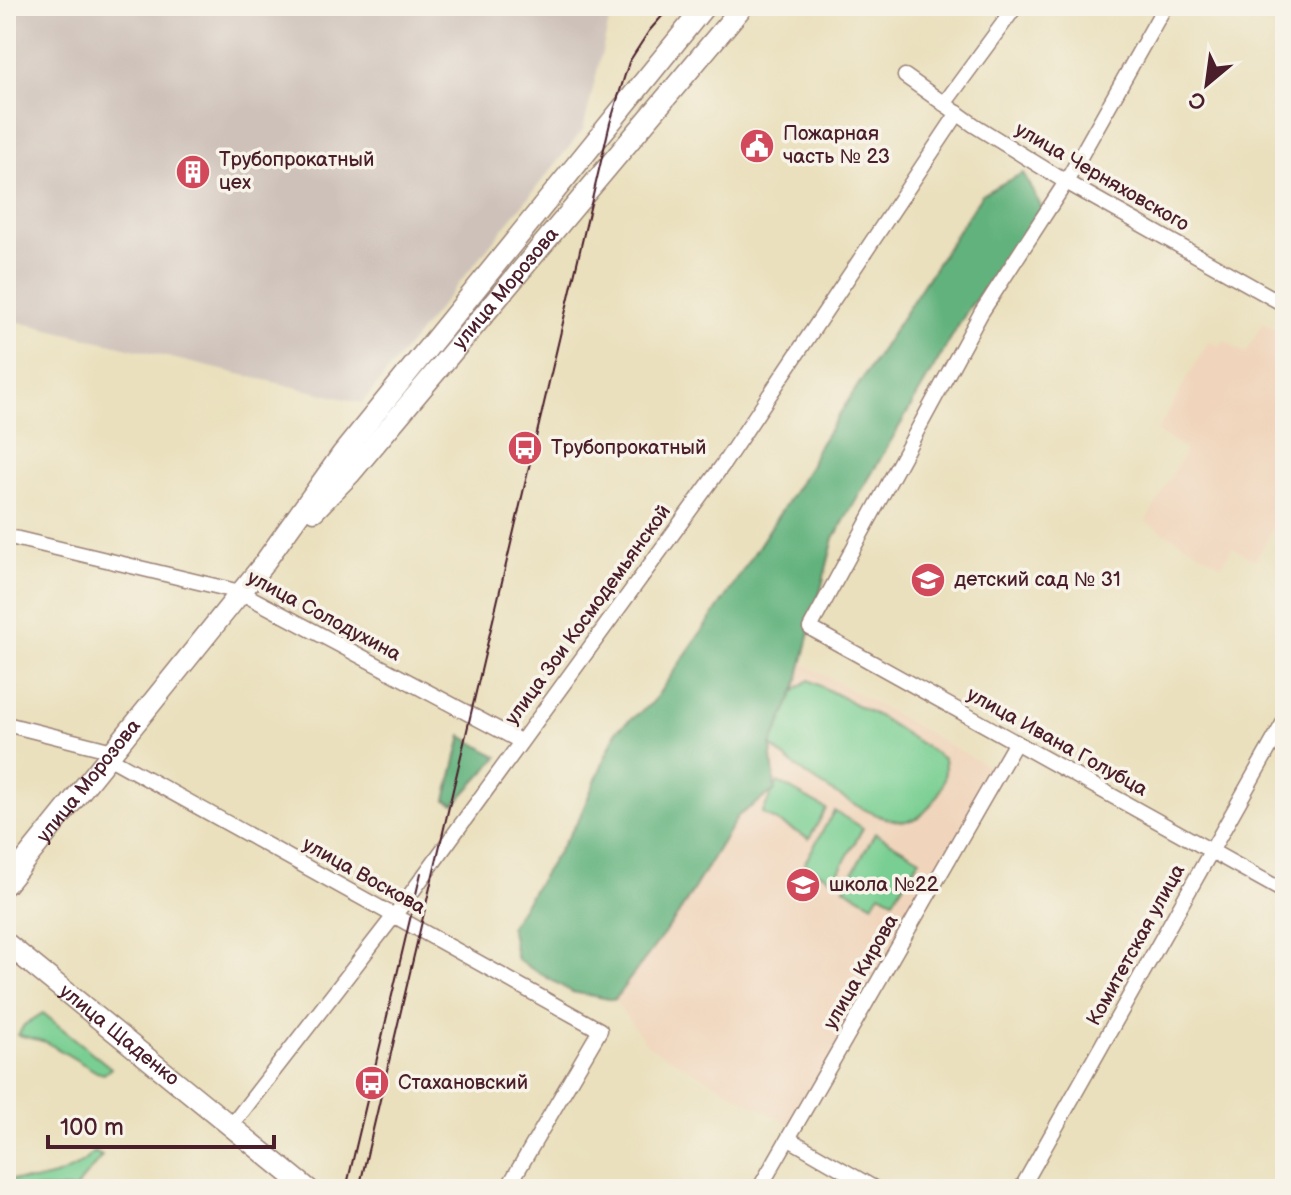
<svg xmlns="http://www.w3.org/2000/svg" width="1291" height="1195" font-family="'Balsamiq Sans',sans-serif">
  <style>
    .built { fill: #f0d5bc }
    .industrial { fill: #cec1b9 }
    .green { fill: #79cf93; stroke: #62775f; stroke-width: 2 }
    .forest { fill: #62b27d; stroke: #566854; stroke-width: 2 }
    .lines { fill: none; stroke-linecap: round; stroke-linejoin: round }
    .minor-casing { stroke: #9a8074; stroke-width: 17 }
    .secondary-casing { stroke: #9a8074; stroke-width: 23 }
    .minor { stroke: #fff; stroke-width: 14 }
    .secondary { stroke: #fff; stroke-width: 20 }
    .tram { stroke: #4a1f2b; stroke-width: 2 }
    .labels { text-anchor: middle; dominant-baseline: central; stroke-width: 7; stroke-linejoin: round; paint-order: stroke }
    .poi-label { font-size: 20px; fill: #4a1f2b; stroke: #f7f3e8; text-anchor: start }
    .street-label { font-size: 20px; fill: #4a1f2b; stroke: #f7f3e8 }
  </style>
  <rect width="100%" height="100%" fill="#f7f3e8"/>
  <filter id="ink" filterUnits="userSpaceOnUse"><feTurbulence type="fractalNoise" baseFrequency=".0125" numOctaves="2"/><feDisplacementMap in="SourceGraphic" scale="16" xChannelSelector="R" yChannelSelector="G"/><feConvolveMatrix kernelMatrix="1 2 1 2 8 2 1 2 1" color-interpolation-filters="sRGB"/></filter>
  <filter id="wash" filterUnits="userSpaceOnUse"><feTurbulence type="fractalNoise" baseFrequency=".006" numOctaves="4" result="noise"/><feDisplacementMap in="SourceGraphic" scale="32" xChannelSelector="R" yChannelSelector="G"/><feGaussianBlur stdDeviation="1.8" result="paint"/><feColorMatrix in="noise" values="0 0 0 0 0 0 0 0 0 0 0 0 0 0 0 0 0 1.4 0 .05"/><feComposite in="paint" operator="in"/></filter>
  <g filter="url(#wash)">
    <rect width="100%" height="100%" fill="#eae0bd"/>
    <g class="built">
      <path d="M1263,323L1285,336V507L1255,560L1232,547L1222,565L1146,522L1186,449L1157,432L1209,340L1219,346L1223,340L1246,353Z"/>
      <path d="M798,660L996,771L794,1127L648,1046L614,1000Z"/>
    </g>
    <path class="industrial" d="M6,6H613L583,130L362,403L6,319Z"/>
    <g class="green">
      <path d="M809,680L880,717L944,759C947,774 943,789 934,801C926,811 920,820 905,821C874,824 792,768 771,745C776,718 785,694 809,680Z"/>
      <path d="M778,782L826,809L809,839L762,813Z"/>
      <path d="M834,811L863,828L834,880L804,864Z"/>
      <path d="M875,833L920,859L893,900L880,893L873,904L844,888Z"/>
      <path d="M43,1013L111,1068L104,1074L97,1072L46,1042L18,1035L24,1025Z"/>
      <path d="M94,1152L102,1156L75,1189H6V1178C38,1185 72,1175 94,1152Z"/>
    </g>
    <g class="forest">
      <path d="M1023,173L1045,214L968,309L834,538L796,688L771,745L775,790L738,816L678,915L614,1000L572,992L517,960L510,926L578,821L617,730L652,703L729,592L811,465L815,452L982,194Z"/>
      <path d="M462,736L498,757L455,804L446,800Z"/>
    </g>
  </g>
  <g filter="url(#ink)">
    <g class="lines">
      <g class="minor-casing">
        <g id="minor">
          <path d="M1165,6L1066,182L981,313L810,628L1285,892"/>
          <path d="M905,76L974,125L1066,182L1285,305"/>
          <path d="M944,104L1016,6"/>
          <path d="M6,536L240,592L520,741"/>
          <path d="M6,724L113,751"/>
          <path d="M108,757L600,1030L507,1189"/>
          <path d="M231,1126L404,903L722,466L958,113"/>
          <path d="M789,1139L876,1189"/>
          <path d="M759,1189L1016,742"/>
          <path d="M1021,1189L1285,720"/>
        </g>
      </g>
      <g class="secondary-casing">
        <g id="secondary">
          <path id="s1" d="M314,511L350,474L743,6"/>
          <path id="s2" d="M6,884L262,566L342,454L705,6"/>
          <path id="s3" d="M6,943L308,1189"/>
        </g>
      </g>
      <use href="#minor" class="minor"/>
      <use href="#secondary" class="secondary"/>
      <g class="tram">
        <path d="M346,1189L421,873"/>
        <path d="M359,1189L610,123L629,62L649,31L671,6"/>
      </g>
    </g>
  </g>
  <defs>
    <g id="civic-disc" transform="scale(1.8)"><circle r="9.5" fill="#d1495b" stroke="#f7f3e8"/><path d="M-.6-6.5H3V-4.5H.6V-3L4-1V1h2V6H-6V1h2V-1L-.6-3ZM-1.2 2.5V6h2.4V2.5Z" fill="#fff"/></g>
    <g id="building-disc" transform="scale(1.8)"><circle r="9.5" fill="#d1495b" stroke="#f7f3e8"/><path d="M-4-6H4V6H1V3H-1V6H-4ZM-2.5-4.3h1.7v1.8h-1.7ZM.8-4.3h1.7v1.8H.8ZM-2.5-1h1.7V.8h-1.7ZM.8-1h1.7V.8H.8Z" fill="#fff"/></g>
    <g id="bus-disc" transform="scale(1.8)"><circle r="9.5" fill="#d1495b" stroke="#f7f3e8"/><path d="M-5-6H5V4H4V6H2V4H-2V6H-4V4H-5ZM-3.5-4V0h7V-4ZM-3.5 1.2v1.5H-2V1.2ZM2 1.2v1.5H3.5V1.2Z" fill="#fff"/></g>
    <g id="school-disc" transform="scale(1.8)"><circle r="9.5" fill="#d1495b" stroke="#f7f3e8"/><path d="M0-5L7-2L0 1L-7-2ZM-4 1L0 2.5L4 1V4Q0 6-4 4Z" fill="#fff"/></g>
  </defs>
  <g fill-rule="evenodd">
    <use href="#civic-disc" x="757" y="146"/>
    <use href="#building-disc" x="193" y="172"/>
    <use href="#bus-disc" x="525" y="448"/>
    <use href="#school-disc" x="928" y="580"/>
    <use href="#school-disc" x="803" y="885"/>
    <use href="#bus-disc" x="372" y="1083"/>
  </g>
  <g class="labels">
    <g class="poi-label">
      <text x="783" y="134">Пожарная<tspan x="783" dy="23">часть № 23</tspan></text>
      <text x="219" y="160">Трубопрокатный<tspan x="219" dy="23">цех</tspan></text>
      <text x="551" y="448">Трубопрокатный</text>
      <text x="954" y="580">детский сад № 31</text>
      <text x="829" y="885">школа №22</text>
      <text x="398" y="1083">Стахановский</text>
    </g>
    <g class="street-label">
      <text transform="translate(1102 177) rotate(30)">улица Черняховского</text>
      <text stroke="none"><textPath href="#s1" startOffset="294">улица Морозова</textPath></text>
      <text transform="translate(588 615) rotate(-54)">улица Зои Космодемьянской</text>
      <text transform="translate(324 616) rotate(28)">улица Солодухина</text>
      <text transform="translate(1057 742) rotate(29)">улица Ивана Голубца</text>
      <text stroke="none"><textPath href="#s2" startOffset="132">улица Морозова</textPath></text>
      <text transform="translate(364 876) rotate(29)">улица Воскова</text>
      <text transform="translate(1136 945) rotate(-61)">Комитетская улица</text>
      <text transform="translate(861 972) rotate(-60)">улица Кирова</text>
      <text stroke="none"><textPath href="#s3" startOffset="146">улица Щаденко</textPath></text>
    </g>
  </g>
  <rect width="1291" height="1195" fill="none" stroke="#f7f3e8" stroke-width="32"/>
  <g transform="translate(1207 84) rotate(209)" stroke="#f7f3e8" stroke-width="6" paint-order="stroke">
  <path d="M0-6L14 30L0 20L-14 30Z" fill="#4a1f2b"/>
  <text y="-12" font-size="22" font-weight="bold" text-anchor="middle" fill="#4a1f2b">С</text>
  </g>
  <path d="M48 1135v12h226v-12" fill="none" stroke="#4a1f2b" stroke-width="4"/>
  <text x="60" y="1135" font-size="24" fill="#4a1f2b" stroke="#f7f3e8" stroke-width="6" paint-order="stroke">100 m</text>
</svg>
